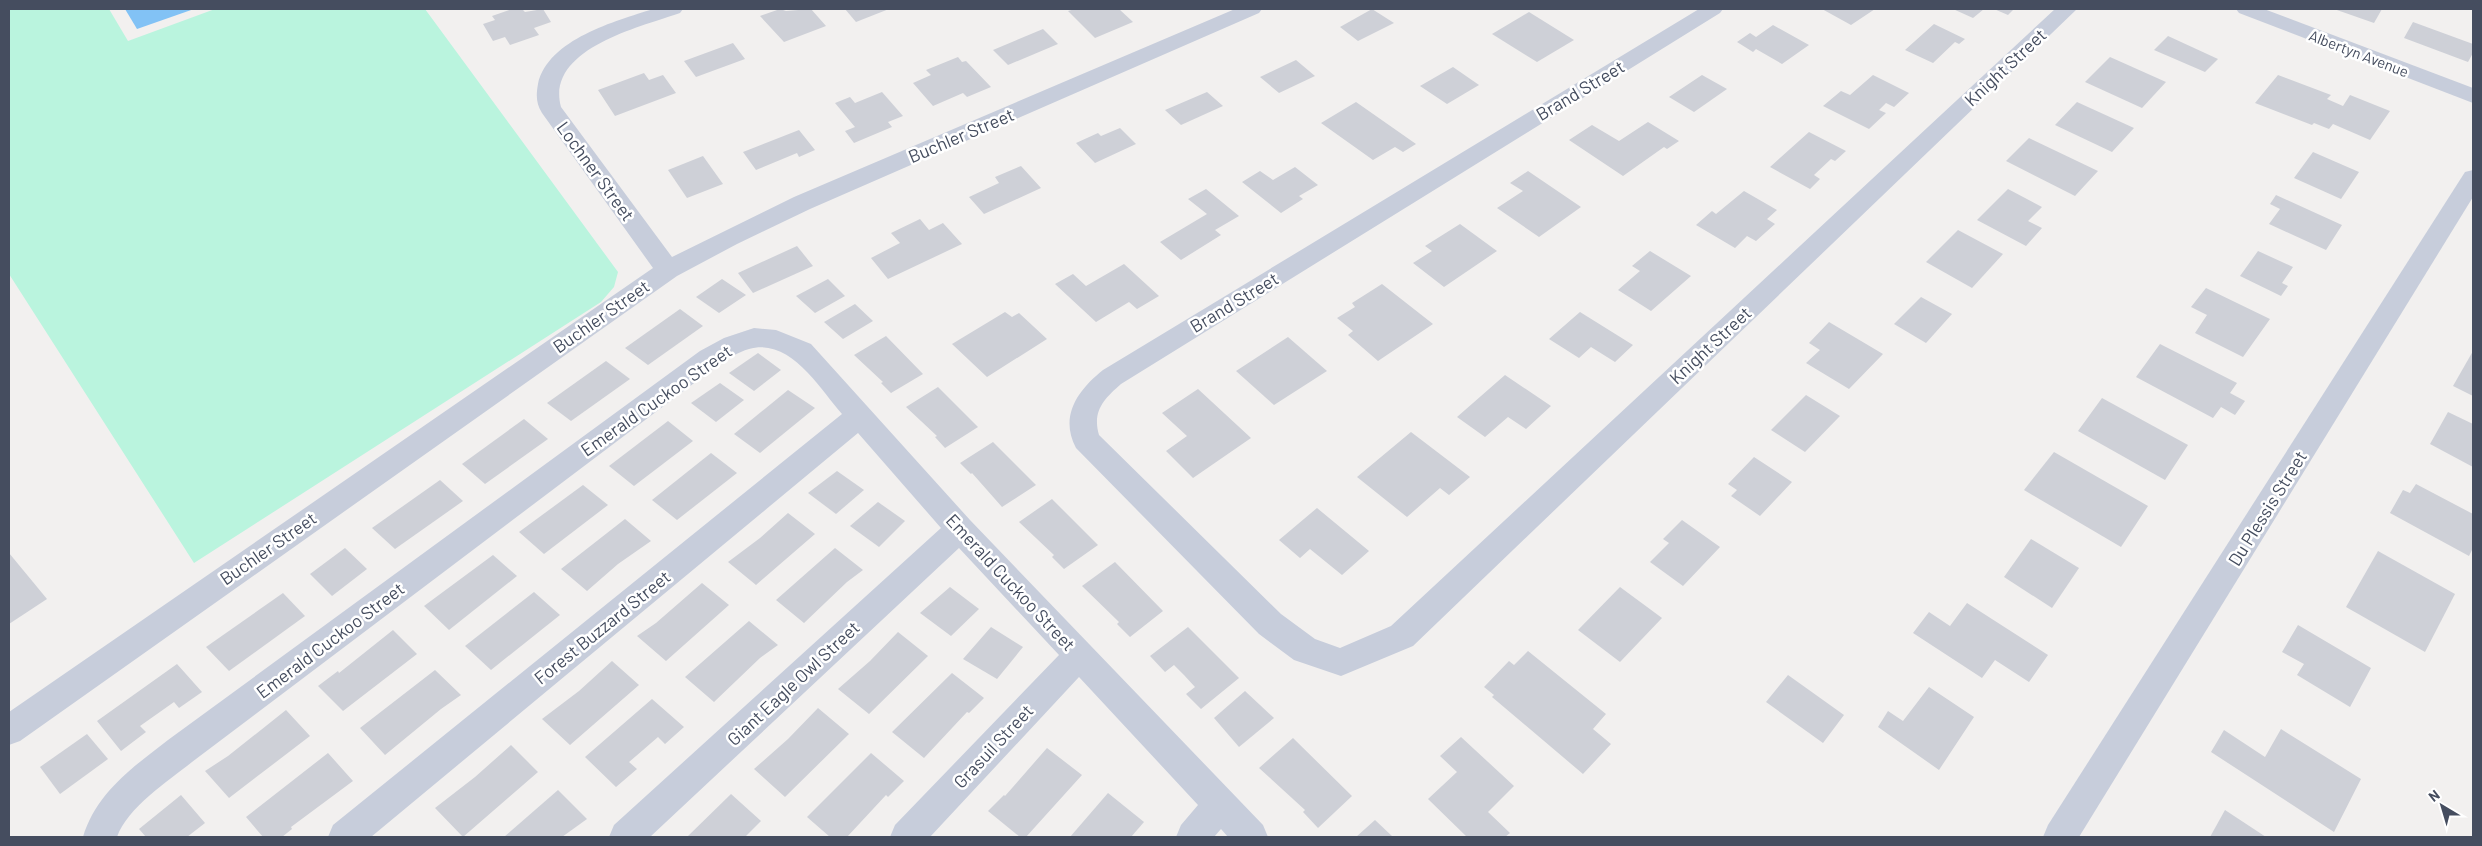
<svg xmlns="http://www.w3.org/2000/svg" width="2482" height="846" font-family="Barlow,sans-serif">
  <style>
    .green { fill: #baf4de }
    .water { fill: #82c2f5 }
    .building { fill: #ced0d7 }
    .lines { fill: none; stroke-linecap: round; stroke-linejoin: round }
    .minor { fill: #c7cddb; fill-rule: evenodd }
    .labels { text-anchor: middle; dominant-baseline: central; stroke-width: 5; stroke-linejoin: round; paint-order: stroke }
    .far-street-label { font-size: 15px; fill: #454d5f; stroke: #fff }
    .street-label { font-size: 18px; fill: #454d5f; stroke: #fff }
  </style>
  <rect width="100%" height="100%" fill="#f2f0ef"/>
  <path class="green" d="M9,9H109L128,41L215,9H425L618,272L614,287L601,302L194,563L9,274Z"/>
  <path class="water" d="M125,9H194L137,29Z"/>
  <g class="building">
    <path d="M512,9H522L525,12L543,9L551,22L534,28L539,35L510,45L505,37L493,41L483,24L495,20L492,16Z"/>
    <path d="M780,9L786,11L811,9L826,26L784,42L760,16Z"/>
    <path d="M845,9H889L856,22Z"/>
    <path d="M1075,9H1119L1133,22L1095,38L1068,11Z"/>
    <path d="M1372,9L1394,23L1358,41L1340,27Z"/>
    <path d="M1822,9H1875L1851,25Z"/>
    <path d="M1953,9H1984L1973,18Z"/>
    <path d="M1994,9H2014L2008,15Z"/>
    <path d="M2334,9H2382L2374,23Z"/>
    <path d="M1529,12L1574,40L1537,62L1492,34Z"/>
    <path d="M2413,22L2473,44V53L2468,62L2404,38Z"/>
    <path d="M1934,24L1965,39L1959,44L1955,42L1933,63L1905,50Z"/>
    <path d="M1773,25L1809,45L1782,64L1756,49L1753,52L1737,42L1750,33L1756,37Z"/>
    <path d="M1043,29L1058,44L1008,65L993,50Z"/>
    <path d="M2168,36L2218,59L2205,72L2154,50Z"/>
    <path d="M733,43L745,59L696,77L684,61Z"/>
    <path d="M958,57L962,62L966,61L991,87L967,97L963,93L933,106L913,83L931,75L926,70Z"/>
    <path d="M2110,57L2166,82L2142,108L2085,82Z"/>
    <path d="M1296,60L1315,76L1279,93L1260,77Z"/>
    <path d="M1453,67L1479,85L1447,104L1420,86Z"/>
    <path d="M644,73L649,80L663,75L676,93L615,116L598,90Z"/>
    <path d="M1702,75L1727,89L1694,112L1669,97Z"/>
    <path d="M1873,75L1909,93L1894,107L1886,103L1879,110L1886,113L1869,129L1823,106L1841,91L1850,95Z"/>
    <path d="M2278,75L2331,95L2327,99L2343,106L2350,95L2390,111L2370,140L2333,124L2329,129L2314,123L2312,125L2255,103Z"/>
    <path d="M882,92L903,116L888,122L892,127L854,143L845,131L855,127L835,103L850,97L855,103Z"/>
    <path d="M1207,92L1223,106L1181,125L1165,110Z"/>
    <path d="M1356,102L1416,144L1403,152L1395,147L1373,160L1321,123Z"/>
    <path d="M2077,102L2134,128L2112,152L2055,125Z"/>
    <path d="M1648,122L1679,141L1667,149L1664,147L1623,176L1569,140L1592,125L1619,141Z"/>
    <path d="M1120,128L1136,144L1095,163L1076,143L1098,133L1101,136Z"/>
    <path d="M799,130L815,150L799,157L797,153L756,170L743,152Z"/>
    <path d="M1809,132L1846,151L1835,161L1831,159L1814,175L1820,179L1810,189L1770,167Z"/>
    <path d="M2029,138L2098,171L2075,196L2006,161Z"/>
    <path d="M2313,152L2359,172L2341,199L2294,178Z"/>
    <path d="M703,156L723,184L687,198L668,170Z"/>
    <path d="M1021,166L1041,188L984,214L969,197L999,183L995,177Z"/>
    <path d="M1295,167L1318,185L1299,196L1303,199L1281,213L1242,182L1260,171L1273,180Z"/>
    <path d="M1528,171L1581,207L1539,237L1497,208L1523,191L1510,183Z"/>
    <path d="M1206,189L1239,216L1215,230L1221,235L1181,260L1160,242L1207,214L1188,199Z"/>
    <path d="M2008,189L2042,207L2028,221L2042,228L2026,246L1977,220Z"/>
    <path d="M1744,191L1777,210L1767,219L1775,224L1756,241L1747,236L1735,248L1696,225L1712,211L1716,214Z"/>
    <path d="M2276,195L2342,225L2326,250L2269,224L2280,209L2270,204Z"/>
    <path d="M920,219L929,230L943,223L962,244L888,279L871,258L900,243L891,233Z"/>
    <path d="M1460,224L1497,251L1444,287L1413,263L1432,251L1425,246Z"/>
    <path d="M1958,230L2003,254L1972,288L1926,262Z"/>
    <path d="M797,246L813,266L753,293L738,273Z"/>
    <path d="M1650,251L1691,276L1651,311L1618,290L1640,271L1632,266Z"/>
    <path d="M2258,251L2293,267L2282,283L2288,286L2281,296L2240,276Z"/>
    <path d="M1124,264L1159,296L1137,309L1129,302L1096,322L1055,284L1073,274L1086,286Z"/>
    <path d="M722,279L746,295L719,313L696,297Z"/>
    <path d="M828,279L845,296L815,313L796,296Z"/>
    <path d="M1382,284L1433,324L1378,361L1348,335L1353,331L1337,318L1355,307L1352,303Z"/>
    <path d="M2206,288L2270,319L2243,357L2195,333L2207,315L2191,307Z"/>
    <path d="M1921,297L1952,314L1926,343L1894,324Z"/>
    <path d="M855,304L873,321L843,339L824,322Z"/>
    <path d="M680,309L703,326L648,365L625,348Z"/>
    <path d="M1005,312L1012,317L1019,313L1047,339L987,377L952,344Z"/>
    <path d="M1580,312L1633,345L1615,362L1591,347L1579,358L1549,339Z"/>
    <path d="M1829,322L1883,354L1849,389L1806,363L1820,350L1809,343Z"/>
    <path d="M886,336L923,374L891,393L881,383L883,382L854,355Z"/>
    <path d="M1288,337L1327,371L1274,405L1236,371Z"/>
    <path d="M2160,344L2237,383L2230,393L2245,401L2235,415L2221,407L2213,418L2136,377Z"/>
    <path d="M2473,351V396L2453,386Z"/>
    <path d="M758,353L781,370L754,391L729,373Z"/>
    <path d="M606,361L630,379L571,421L547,403Z"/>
    <path d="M1505,375L1551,406L1526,429L1508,417L1485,437L1457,417Z"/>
    <path d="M720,383L744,400L716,422L691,403Z"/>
    <path d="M938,387L978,427L945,448L935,437L937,436L906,407Z"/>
    <path d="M1198,389L1251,438L1193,478L1166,451L1187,436L1162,413Z"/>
    <path d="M788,390L815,408L760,453L734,434Z"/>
    <path d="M1806,395L1840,416L1805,452L1771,430Z"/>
    <path d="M2102,398L2188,445L2165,480L2078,431Z"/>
    <path d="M2448,412L2473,424V467L2430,444Z"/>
    <path d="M524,419L548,439L485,484L462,464Z"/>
    <path d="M668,421L693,441L634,486L609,466Z"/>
    <path d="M1411,432L1470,477L1449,495L1440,488L1407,517L1357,477Z"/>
    <path d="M993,442L1036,485L1002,507L972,473L971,474L960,463Z"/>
    <path d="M2054,452L2148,506L2121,547L2024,490Z"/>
    <path d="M711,453L737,473L677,520L652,500Z"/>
    <path d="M1754,457L1792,482L1760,516L1731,496L1737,490L1728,484Z"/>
    <path d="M837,471L864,490L836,514L808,493Z"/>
    <path d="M440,480L463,501L395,549L372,528Z"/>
    <path d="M2416,484L2473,514V548L2469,556L2390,513L2403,490L2410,493Z"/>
    <path d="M583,485L608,505L544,554L519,532Z"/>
    <path d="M1052,499L1098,545L1064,569L1052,557L1054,555L1019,522Z"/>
    <path d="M878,502L905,521L879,547L850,526Z"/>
    <path d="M1317,508L1369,551L1342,575L1310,549L1300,558L1279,540Z"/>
    <path d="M788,513L815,534L756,585L728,562L760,538Z"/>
    <path d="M625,519L651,541L618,564L587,591L561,569Z"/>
    <path d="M1682,520L1720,547L1683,586L1650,562L1669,543L1663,539Z"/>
    <path d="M2031,539L2079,568L2052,608L2004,577Z"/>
    <path d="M345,548L367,569L332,596L310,574Z"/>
    <path d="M835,548L863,570L847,582L804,623L776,600Z"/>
    <path d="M2378,551L2455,594L2425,652L2346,607Z"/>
    <path d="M9,553L47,599L9,624Z"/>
    <path d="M493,555L517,576L449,630L424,606Z"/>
    <path d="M1115,562L1163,611L1130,637L1117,624L1119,622L1082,586Z"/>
    <path d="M702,583L729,605L666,661L637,636L656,623Z"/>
    <path d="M950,587L979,609L951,636L920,613Z"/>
    <path d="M1620,587L1662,618L1620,662L1578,630Z"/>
    <path d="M534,592L560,615L491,670L465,646Z"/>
    <path d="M283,593L305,616L229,671L206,647Z"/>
    <path d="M1967,603L2048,655L2029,682L1995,660L1982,678L1913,633L1929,612L1950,626Z"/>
    <path d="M749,621L778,645L760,658L714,702L685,677Z"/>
    <path d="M2298,625L2371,668L2350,707L2297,675L2304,664L2282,652Z"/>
    <path d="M991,627L1023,647L997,679L963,659Z"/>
    <path d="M1188,627L1239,678L1201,709L1186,694L1195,687L1184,675L1174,665L1165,672L1150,656Z"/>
    <path d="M393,630L417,654L343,711L318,686L338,671L339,673Z"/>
    <path d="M898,632L928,656L869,714L838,689L870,661Z"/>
    <path d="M1528,651L1606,714L1593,729L1611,744L1583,774L1492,697L1494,695L1484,687L1509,661L1514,665Z"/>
    <path d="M612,661L639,685L570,745L542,719L579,691Z"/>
    <path d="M177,664L202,692L179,708L174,702L140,726L146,732L121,751L97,721Z"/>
    <path d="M435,670L461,695L441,709L385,755L360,728Z"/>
    <path d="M952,673L984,698L969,713L967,712L924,758L892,732Z"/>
    <path d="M1788,675L1844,715L1823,743L1766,702Z"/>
    <path d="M1929,687L1974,717L1939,770L1878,727L1888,711L1903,721Z"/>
    <path d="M1245,691L1274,718L1239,747L1214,718Z"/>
    <path d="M652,699L684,727L665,744L658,737L643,750L629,762L637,769L616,787L585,757Z"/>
    <path d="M818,708L849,734L785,797L754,769L788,739Z"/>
    <path d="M286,710L310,736L229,798L205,771L228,756Z"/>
    <path d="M2281,729L2361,779L2334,832L2211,752L2224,730L2265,757Z"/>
    <path d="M87,734L108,759L60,794L40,767Z"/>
    <path d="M1461,737L1514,786L1488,812L1510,833L1505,837H1467L1428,799L1457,772L1440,756Z"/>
    <path d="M1293,738L1352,796L1318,828L1303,812L1305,810L1259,768Z"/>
    <path d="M511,745L538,772L463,837L435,808L475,777Z"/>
    <path d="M1047,748L1082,775L1026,837H1020L988,811L1004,795L1005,796Z"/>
    <path d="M328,753L353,781L291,827L292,829L282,837H263L246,817Z"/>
    <path d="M871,753L904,781L888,797L886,795L847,837H830L807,817Z"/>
    <path d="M558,790L587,819L562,837H504Z"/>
    <path d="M1108,793L1144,822L1131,837H1070Z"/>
    <path d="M731,794L761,821L745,837H687Z"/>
    <path d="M181,795L205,823L187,837H146L139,829Z"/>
    <path d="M2225,810L2266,837H2210Z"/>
    <path d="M1375,820L1393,837H1356Z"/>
  </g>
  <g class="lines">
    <g class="minor">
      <path d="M653,9H683L680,13C640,27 545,49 561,107L672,257L794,197L1235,9H1262L1259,13L810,209L737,244L677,276L20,741L9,745V712L653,268L542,113C536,104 536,95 538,84C548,39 616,21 653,9Z"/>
      <path d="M1699,9H1723L1720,13L1121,384C1104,399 1092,411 1099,435L1281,614L1315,639L1340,648L1391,626L2055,9H2077L1413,646L1341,676L1294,660L1259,634L1076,448C1059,416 1078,390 1103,370Z"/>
      <path d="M2236,9H2264L2473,88V103L2239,13Z"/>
      <path d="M2473,170V197L2079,837H2043L2048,825L2465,172Z"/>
      <path d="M754,328L776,330L811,344L970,520L1263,825L1268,837H1228L1221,829L1214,837H1176L1181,825L1198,805L1079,677L930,837H890L895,825L1059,655L959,548L650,837H609L614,825L941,528L858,433L371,837H328L333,825L842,414C820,389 790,337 749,349C738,352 728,359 718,365L192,762C168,781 127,808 117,837H83C96,793 133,767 168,740L700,351L724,338Z"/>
    </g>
  </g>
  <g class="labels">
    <g class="far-street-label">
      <text transform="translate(2359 53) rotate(21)">Albertyn Avenue</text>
    </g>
    <g class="street-label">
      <text transform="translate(2005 67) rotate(-43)">Knight Street</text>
      <text transform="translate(1580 90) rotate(-31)">Brand Street</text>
      <text transform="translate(961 135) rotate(-23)">Buchler Street</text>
      <text transform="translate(596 171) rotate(54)">Lochner Street</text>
      <text transform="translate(1234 302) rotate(-31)">Brand Street</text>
      <text transform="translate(601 316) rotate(-35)">Buchler Street</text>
      <text transform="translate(1710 345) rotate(-43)">Knight Street</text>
      <text transform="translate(656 400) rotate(-35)">Emerald Cuckoo Street</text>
      <text transform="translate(2267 508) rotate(-58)">Du Plessis Street</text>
      <text transform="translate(268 548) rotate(-35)">Buchler Street</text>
      <text transform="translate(1011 582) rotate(47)">Emerald Cuckoo Street</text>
      <text transform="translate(602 627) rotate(-39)">Forest Buzzard Street</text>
      <text transform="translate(330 640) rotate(-37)">Emerald Cuckoo Street</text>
      <text transform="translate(793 683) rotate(-43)">Giant Eagle Owl Street</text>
      <text transform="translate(993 746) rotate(-47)">Grasuil Street</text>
    </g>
  </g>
  <rect width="2482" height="846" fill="none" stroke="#454d5f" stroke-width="20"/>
  <g transform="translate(2442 806) rotate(322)" stroke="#ffffff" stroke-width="4" paint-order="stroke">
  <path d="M0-4L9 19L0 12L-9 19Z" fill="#454d5f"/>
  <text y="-8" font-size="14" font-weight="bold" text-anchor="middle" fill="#454d5f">N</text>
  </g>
</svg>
